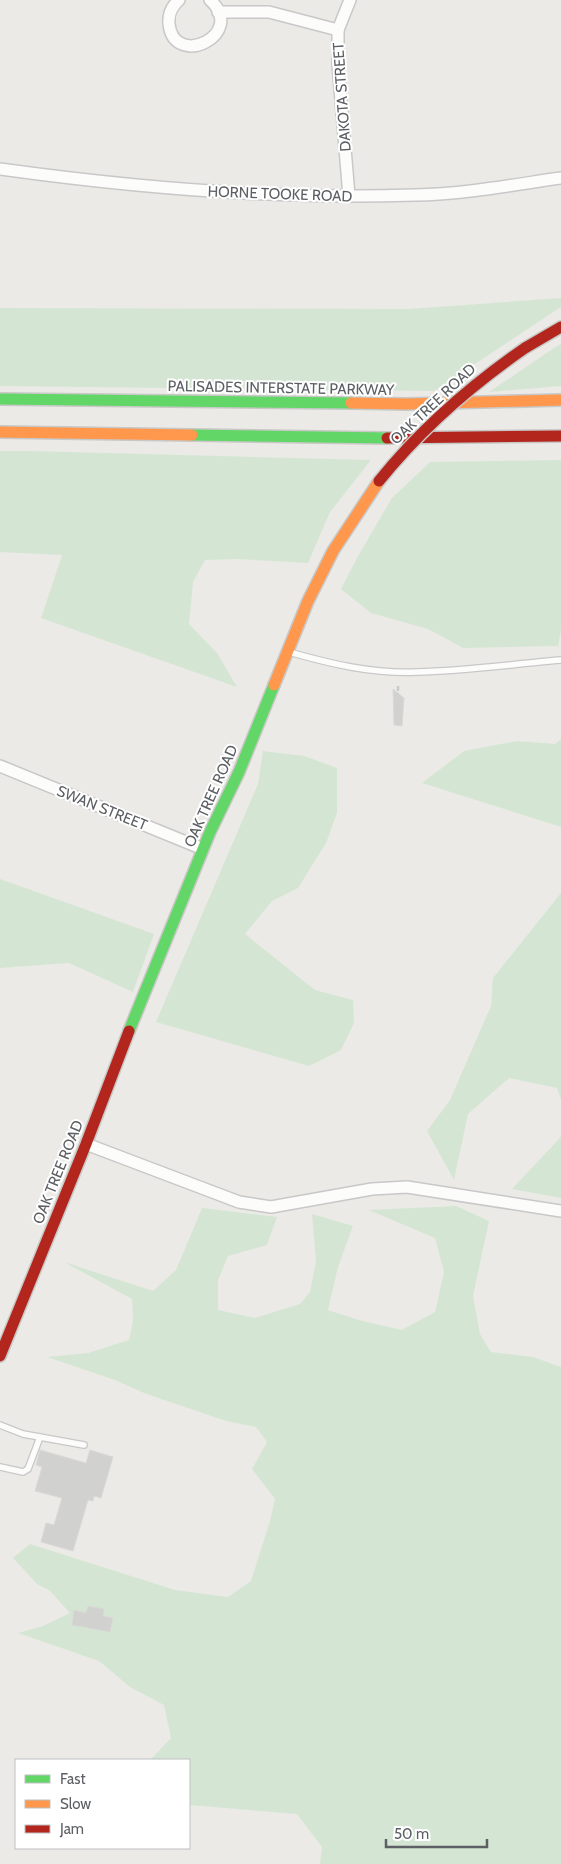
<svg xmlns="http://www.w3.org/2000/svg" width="561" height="1864" font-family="Cabin,sans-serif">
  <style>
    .green { fill: #d4e6d3 }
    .building { fill: #d1d1cf; stroke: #dad9d5 }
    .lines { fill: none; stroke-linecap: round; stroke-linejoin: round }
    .lane-casing { stroke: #c8c8c8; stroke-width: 8 }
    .street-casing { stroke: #c8c8c8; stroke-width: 14 }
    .fast-casing { stroke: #c8c8c7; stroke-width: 14 }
    .slow-casing { stroke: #c8c8c7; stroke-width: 14 }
    .jam-casing { stroke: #c8c8c7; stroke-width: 14 }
    .path { stroke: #c8ccc9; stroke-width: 2.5; stroke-dasharray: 5 2.5; stroke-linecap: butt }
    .lane { stroke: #fcfcfb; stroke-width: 5.5 }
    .street { stroke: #fcfcfb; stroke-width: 11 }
    .fast { stroke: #63d668; stroke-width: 11 }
    .slow { stroke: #ff974d; stroke-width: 11 }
    .jam { stroke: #b3261e; stroke-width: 11 }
    .jam-bridge-casing { stroke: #c8c8c7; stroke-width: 14; stroke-linecap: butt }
    .jam-bridge { stroke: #b3261e; stroke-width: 11 }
    .labels { text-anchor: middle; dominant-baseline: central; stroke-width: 4; stroke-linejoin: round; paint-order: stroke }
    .street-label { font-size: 15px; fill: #5c5f63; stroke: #fff }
  </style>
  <rect width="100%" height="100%" fill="#ebeae6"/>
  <g class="green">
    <path d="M561,298V307L434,391L0,386V308L409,309Z"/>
    <path d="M561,344V386L489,392L554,348Z"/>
    <path d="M0,451H31L371,460L330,512L308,563L238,559L205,560L193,582L189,624L217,653L237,687L41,618L62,555L0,552Z"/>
    <path d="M561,460V630L558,646L463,648L428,629L371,613L341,589L357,558L392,498L430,462Z"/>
    <path d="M561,739V827L422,783L464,751L517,741L555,744Z"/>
    <path d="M263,751L304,756L337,768V813L326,843L298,888L272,901L245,934L315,990L353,1000L354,1023L341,1050L309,1066L156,1022L258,784Z"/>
    <path d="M0,879L154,934L133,992L69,963L0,968Z"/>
    <path d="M561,893V1099L557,1088L509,1078L468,1114L454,1180L427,1131L450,1100L491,1006L493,978Z"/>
    <path d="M561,1136V1198L512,1189L560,1138Z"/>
    <path d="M456,1206L489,1221L473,1296L480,1334L491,1352L533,1357L561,1367V1864H320L322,1847L297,1814L189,1805V1760H150L171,1738L164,1705L130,1687L99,1661L18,1633L43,1626L70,1613L49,1590L37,1584L13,1558L30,1544L175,1590L228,1597L251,1581L270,1521L275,1499L252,1469L267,1442L256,1427L226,1421L144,1393L115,1380L47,1357L88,1353L129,1340L133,1320L132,1299L64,1262L153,1291L176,1270L202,1208L277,1217L267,1245L228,1256L218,1280V1310L255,1318L300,1304L310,1292L316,1261L312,1214L353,1226L338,1267L328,1310L362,1321L402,1330L435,1312L444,1272L435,1238L369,1210Z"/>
  </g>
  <g class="building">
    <path d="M393,689L404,698L402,726L394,725Z"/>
    <path d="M40,1450L86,1463L90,1450L113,1457L101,1498L94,1496L93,1501L88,1500L73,1551L41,1542L46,1523L54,1525L62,1498L35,1491L42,1467L36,1465Z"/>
    <path d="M88,1606L104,1609L103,1616L113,1618L110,1632L72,1625L74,1610L86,1613Z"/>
  </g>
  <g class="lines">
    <g class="lane-casing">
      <g id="lane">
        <path d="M289,652C331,664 373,674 417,672C465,671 513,664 561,660"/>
        <path d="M0,1425L23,1434L84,1445"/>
        <path d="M0,1467L23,1472L28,1469L40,1437"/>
      </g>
    </g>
    <g class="street-casing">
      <g id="street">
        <path d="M179,0C171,7 168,14 169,24C174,70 248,34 210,0"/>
        <path d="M218,12H269L338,30"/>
        <path d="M0,169C137,188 276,200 415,195C464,194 512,185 561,178"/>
        <path d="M349,196L338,65V30L350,0"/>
        <path d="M0,766L203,849"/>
        <path d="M86,1144L239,1202L271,1207L372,1189L407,1187L561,1211"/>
      </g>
    </g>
    <g class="fast-casing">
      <g id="fast">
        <path d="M0,399L351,403"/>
        <path d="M192,435L387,438"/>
        <path d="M129,1031L210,832L239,772L274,685"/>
      </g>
    </g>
    <g class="slow-casing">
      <g id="slow">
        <path d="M351,403L407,404L561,400"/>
        <path d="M0,432L192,435"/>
        <path d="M274,685L308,601L333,551L379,481"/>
      </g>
    </g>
    <g class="jam-casing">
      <g id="jam">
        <path d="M525,348L561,327"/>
        <path d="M387,438L561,436"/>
        <path d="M0,1356L86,1144L129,1031"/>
      </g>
    </g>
    <path class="path" d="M398,686V694"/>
    <use href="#lane" class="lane"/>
    <use href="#street" class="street"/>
    <use href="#fast" class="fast"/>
    <use href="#slow" class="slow"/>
    <use href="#jam" class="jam"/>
    <g class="jam-bridge-casing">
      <path id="jam-bridge" d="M379,481C421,429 470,386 525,348"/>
    </g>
    <use href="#jam-bridge" class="jam-bridge"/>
  </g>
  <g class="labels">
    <g class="street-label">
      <text transform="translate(342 97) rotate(-94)">DAKOTA STREET</text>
      <text transform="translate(280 194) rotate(2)">HORNE TOOKE ROAD</text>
      <text transform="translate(281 388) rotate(1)">PALISADES INTERSTATE PARKWAY</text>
      <text transform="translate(433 404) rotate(-43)">OAK TREE ROAD</text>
      <text transform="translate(211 796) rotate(-66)">OAK TREE ROAD</text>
      <text transform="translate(102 808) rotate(22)">SWAN STREET</text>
      <text transform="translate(58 1172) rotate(-68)">OAK TREE ROAD</text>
    </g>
  </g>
  <rect x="15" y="1759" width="175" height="90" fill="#ffffff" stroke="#bebfc1"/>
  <rect x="25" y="1775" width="25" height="8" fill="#63d668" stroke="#bebfc1"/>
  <text x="60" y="1784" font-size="15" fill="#5c5f63">Fast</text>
  <rect x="25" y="1800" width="25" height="8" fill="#ff974d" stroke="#bebfc1"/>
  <text x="60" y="1809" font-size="15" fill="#5c5f63">Slow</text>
  <rect x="25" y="1825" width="25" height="8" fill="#b3261e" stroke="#bebfc1"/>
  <text x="60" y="1834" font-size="15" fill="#5c5f63">Jam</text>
  <path d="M386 1839v8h101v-8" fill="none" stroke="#5c5f63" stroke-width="2.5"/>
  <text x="394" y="1839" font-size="15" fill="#5c5f63" stroke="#ffffff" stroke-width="4" paint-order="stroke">50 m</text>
</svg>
